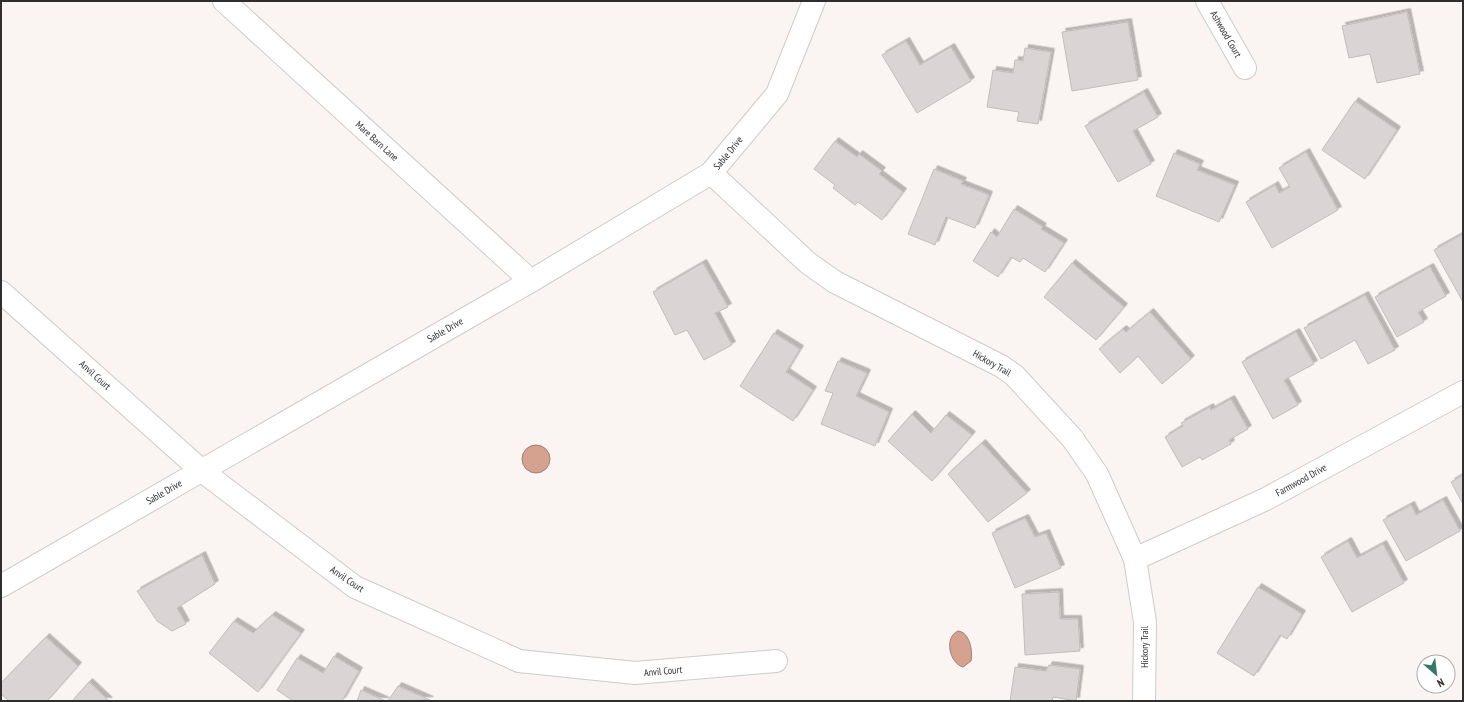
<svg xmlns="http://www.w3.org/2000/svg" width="1464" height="702" font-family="'PT Sans Narrow',sans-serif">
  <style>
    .water { fill: #d4a28e; stroke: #a37f71 }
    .building { fill: #dad5d4; stroke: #c2bdbc; filter: url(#shadow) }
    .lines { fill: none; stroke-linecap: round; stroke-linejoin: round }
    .minor-casing { stroke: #cfcbc9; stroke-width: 24 }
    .minor { stroke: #fff; stroke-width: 22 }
    .labels { text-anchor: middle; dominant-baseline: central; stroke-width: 4; stroke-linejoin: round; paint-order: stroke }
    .street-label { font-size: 10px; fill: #302e2d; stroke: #fff }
  </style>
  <defs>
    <filter id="shadow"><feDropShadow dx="3.5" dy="-3.5" stdDeviation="0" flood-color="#0004"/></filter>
  </defs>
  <rect width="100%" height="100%" fill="#faf5f3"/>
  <g class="water">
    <circle cx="536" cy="459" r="14"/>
    <path d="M958,631C970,632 973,652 971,661L963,667C949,663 944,637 958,631Z"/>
  </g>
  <g class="building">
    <path d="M1407,12L1420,74L1377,83L1370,54L1349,58L1342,26Z"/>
    <path d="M1128,22L1138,80L1072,91L1062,32Z"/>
    <path d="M906,41L920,65L951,47L971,81L917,113L882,55Z"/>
    <path d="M1025,48L1051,52L1038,124L1017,121L1019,112L987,107L993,70L1013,73L1015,60L1023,61Z"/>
    <path d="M1144,92L1158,117L1133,131L1151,164L1118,182L1085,126Z"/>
    <path d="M1355,101L1397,130L1365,179L1322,150Z"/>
    <path d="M835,141L857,157L859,154L882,171L879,174L903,192L882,220L858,202L855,205L833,188L835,185L814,169Z"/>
    <path d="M1306,152L1338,210L1272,248L1246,202L1275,185L1279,193L1290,187L1279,168Z"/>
    <path d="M1174,153L1200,164L1197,170L1235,185L1219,222L1156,196Z"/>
    <path d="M934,169L963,181L961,184L989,195L975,228L946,217L935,245L908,234Z"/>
    <path d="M1014,209L1043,227L1041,229L1064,243L1045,272L1023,258L1020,262L1011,257L998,277L973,261L991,232L997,237Z"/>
    <path d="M1463,234V302L1434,250Z"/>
    <path d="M703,263L728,307L715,313L732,345L704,360L687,330L675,335L653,292Z"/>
    <path d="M1072,263L1124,307L1096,340L1044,297Z"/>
    <path d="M1430,267L1446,296L1418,312L1424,322L1397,337L1375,297Z"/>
    <path d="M1365,295L1395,350L1368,364L1355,340L1321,359L1304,328Z"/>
    <path d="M1150,312L1191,359L1162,384L1138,356L1120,373L1099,349L1123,329L1126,332Z"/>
    <path d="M1296,332L1314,364L1284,380L1298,405L1273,419L1242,362Z"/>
    <path d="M774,333L800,349L786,372L813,390L793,421L740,386Z"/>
    <path d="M838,361L867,373L856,396L889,412L875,446L821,424L833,393L825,391Z"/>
    <path d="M1231,399L1248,429L1229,440L1231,444L1202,460L1200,457L1182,467L1165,437L1183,426L1181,423L1210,407L1211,410Z"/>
    <path d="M912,414L931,433L946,415L972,435L932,481L888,441Z"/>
    <path d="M982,443L1027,493L988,522L948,474Z"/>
    <path d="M1463,475V504L1451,482Z"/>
    <path d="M1443,500L1460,531L1406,561L1383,520L1411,505L1416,515Z"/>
    <path d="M1025,518L1035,537L1046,533L1061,568L1015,588L992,533Z"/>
    <path d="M1348,541L1357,558L1383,544L1404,583L1352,612L1321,557Z"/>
    <path d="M202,555L215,584L177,608L186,624L172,631L157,621L137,591Z"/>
    <path d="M1258,587L1302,614L1287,639L1280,635L1254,676L1217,653Z"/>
    <path d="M1059,592L1060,619H1078L1080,651L1025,655L1022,594Z"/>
    <path d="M272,615L301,633L258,692L209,653L234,621L253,633Z"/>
    <path d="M46,637L78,666L47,701H9L1,694V683Z"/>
    <path d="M334,656L359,671L342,701H293L277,690L297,658L323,673Z"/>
    <path d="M1049,665L1080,669L1076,701L1053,697L1052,701H1010L1015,667L1046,671Z"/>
    <path d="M89,682L109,701H72Z"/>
    <path d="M398,686L430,700L388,701Z"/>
    <path d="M361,690L386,701H357Z"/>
  </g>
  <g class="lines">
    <g class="minor-casing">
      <g id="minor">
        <path d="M224,1L531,281"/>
        <path d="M1207,1L1245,68"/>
        <path d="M711,173L808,263L835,282L1001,366L1014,375L1072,438L1097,474L1135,559L1145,622L1144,701"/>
        <path d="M1,292L202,471L355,587L519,661L635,673L776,661"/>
        <path d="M1135,559L1266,499L1463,392"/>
        <path d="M1,586L531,281L711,173L777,94L814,1"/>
      </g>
    </g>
    <use href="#minor" class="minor"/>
  </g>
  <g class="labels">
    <g class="street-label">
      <text transform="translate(1226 34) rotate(60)">Ashwood Court</text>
      <text transform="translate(377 141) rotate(42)">Mare Barn Lane</text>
      <text transform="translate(728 153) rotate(-51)">Sable Drive</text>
      <text transform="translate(445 330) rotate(-30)">Sable Drive</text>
      <text transform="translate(992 363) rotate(30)">Hickory Trail</text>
      <text transform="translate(95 375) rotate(42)">Anvil Court</text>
      <text transform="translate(1301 480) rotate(-29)">Farmwood Drive</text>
      <text transform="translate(164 492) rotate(-30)">Sable Drive</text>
      <text transform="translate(347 579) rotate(34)">Anvil Court</text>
      <text transform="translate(1144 647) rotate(-90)">Hickory Trail</text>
      <text transform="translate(663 671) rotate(-5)">Anvil Court</text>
    </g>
  </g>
  <rect width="1464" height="702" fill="none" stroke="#302e2d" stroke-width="4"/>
  <g transform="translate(1436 674) rotate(152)"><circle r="19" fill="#ffffff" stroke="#acabab"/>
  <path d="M0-3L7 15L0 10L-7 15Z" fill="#34786c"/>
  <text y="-6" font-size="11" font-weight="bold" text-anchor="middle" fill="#302e2d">N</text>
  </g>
</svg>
